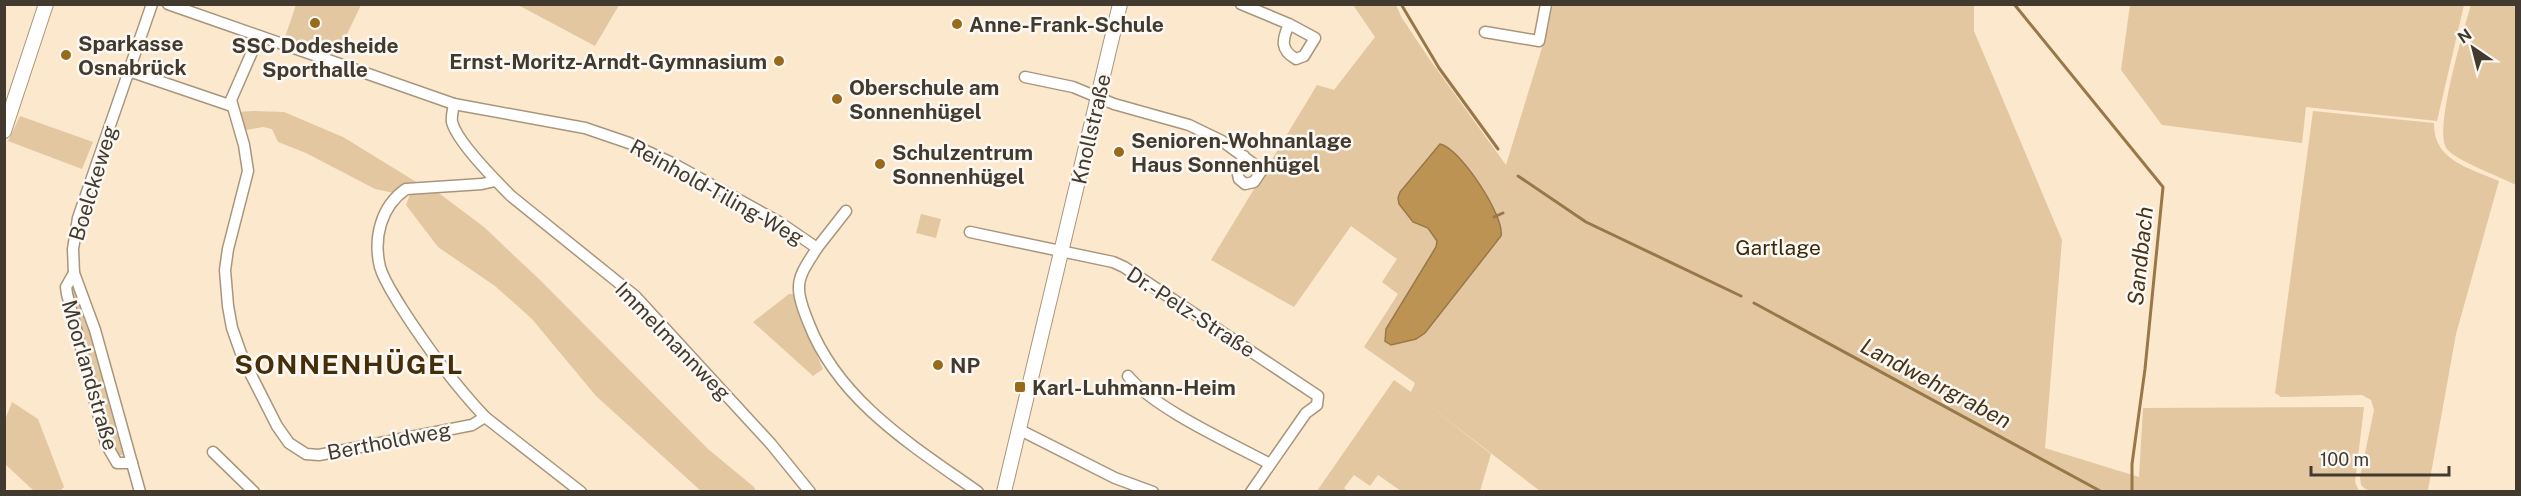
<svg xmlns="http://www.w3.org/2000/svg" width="2521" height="496" font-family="'Public Sans',sans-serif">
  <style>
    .green { fill: #e3c7a0 }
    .water { fill: #bd9354; stroke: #987849; stroke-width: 1.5 }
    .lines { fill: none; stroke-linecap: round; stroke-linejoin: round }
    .stream { stroke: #987849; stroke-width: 3 }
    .minor-casing { stroke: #a8967c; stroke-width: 13 }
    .tertiary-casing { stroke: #a8967c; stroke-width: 16 }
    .minor { stroke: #fff; stroke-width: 10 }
    .tertiary { stroke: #fff; stroke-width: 14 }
    .poi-dot { fill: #986b1a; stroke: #fcf8f3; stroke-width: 2 }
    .labels { text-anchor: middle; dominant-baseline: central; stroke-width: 5; stroke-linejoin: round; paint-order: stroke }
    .poi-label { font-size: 21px; font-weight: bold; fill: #423a2f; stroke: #fcf8f3; text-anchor: start }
    .street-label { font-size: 21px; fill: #423a2f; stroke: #fcf8f3 }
    .park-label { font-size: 21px; fill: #3b290c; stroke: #fcf8f3 }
    .water-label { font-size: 22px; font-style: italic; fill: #473418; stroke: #fcf8f3 }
    .district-label { font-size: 27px; font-weight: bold; letter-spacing: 1.5px; fill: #452e09; stroke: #fcf8f3 }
  </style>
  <rect width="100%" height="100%" fill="#fce8cd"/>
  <g class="green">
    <path d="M2471,4L2516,5V185C2501,177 2456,161 2447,149C2433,130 2464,31 2471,4Z"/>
    <path d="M296,5H361L337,55L285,37Z"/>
    <path d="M518,5L619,4V5L595,46Z"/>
    <path d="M1353,5H1396L1402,18L1430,60L1506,165L1548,28L1552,5H1974V31L2062,240L2045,448L2139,477L2143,408L2364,407L2355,482L2359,491H1540L1427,404L1491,454L1480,491H1401L1378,475L1370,486L1354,475L1344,488L1348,491H1317L1394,380L1411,392L1415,383L1364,347L1398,294L1382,282L1397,259L1351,226L1294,307L1211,260L1317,85L1334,90L1375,37Z"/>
    <path d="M2130,5V4L2464,5L2437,121L2306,107L2302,143L2162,125L2121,70Z"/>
    <path d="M253,111L284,112L343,137L418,183L394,193L375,189L306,153L278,142L272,129L263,127L246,130L238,112Z"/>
    <path d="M2313,111L2434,123C2433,161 2470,168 2499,181L2456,334L2428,490L2372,491L2365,489L2361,485L2360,477L2374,410L2371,400L2362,395L2281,397L2275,393Z"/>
    <path d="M20,116L93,142L82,169L8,141Z"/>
    <path d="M436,191L484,227L541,281L708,449L754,487L756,491H701L596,396L532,319L495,286L438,247L406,205L410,194Z"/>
    <path d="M921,214L941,219L936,238L916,233Z"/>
    <path d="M73,287L90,332L123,455H118L111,440L70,296V290Z"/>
    <path d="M789,294H794L799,316L823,369L813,376L753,322Z"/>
    <path d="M12,402L38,419L64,487L60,491H34L5,464V420Z"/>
  </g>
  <path class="water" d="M1440,144C1459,147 1505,216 1501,236L1425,333L1416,339L1391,345L1385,341L1386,329L1436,247L1437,241L1428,228L1413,222L1399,204L1398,198L1400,192Z"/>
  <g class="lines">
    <g class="stream">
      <path d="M1401,4L1439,68L1498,149"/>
      <path d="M2014,4L2163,187L2145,369L2132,464V492"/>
      <path d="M1518,176L1586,222L1741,296"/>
      <path d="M1494,217L1503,213"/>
      <path d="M1754,303L2102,492"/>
    </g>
    <g class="minor-casing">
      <g id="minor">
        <path d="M168,4L454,104L585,128L629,143L672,163L779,222L817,248C810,260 798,274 799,289C799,300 805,314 809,324C839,401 913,446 978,492"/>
        <path d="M1241,4L1289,24L1315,38L1304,56L1296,59C1280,50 1282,40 1289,24"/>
        <path d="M1485,32L1539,41L1546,4"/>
        <path d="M259,36L231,100L244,145L248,171L228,249L225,270L228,306L232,328L243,359L277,426L289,443L306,454L319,455L472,425L485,417"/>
        <path d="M129,71L232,106"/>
        <path d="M1025,77L1073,87L1114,104L1189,125L1222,141L1262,170L1254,182L1245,184L1239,179L1237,170L1244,156"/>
        <path d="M454,104C453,110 451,117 452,122C457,142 496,181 511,196L635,296L771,444L810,492"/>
        <path d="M495,181L482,184L406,189C381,206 373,238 380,267C384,281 394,295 401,307C426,346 453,383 485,417L581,492"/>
        <path d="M970,232L1113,262L1124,267L1318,396L1317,405L1306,413L1251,492"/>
        <path d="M817,248L846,211"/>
        <path d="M74,273L66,287L67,294L106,444L117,463H132"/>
        <path d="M1128,376C1155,409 1231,443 1270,464"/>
        <path d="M1018,429L1115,478L1153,492"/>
        <path d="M213,452L254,492"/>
        <path d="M140,492L95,330L74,273L73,249L78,218L152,4"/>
      </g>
    </g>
    <g class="tertiary-casing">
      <g id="tertiary">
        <path d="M4,131L46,4"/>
        <path d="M1004,492L1120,4"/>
      </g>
    </g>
    <use href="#minor" class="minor"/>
    <use href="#tertiary" class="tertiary"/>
  </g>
  <g class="poi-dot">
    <circle cx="315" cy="23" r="6"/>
    <circle cx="957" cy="24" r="6"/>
    <circle cx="66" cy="55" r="6"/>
    <circle cx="779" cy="61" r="6"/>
    <circle cx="837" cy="99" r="6"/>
    <circle cx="1119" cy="152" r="6"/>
    <circle cx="880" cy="164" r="6"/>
    <circle cx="938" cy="365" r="6"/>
    <rect x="1014" y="381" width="12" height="12" rx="3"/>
  </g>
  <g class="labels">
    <g class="poi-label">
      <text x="969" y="24">Anne-Frank-Schule</text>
      <text x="78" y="43">Sparkasse<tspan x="78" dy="24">Osnabrück</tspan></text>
      <text x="315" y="45" text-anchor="middle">SSC Dodesheide<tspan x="315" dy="24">Sporthalle</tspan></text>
      <text x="767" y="61" text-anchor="end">Ernst-Moritz-Arndt-Gymnasium</text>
      <text x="849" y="87">Oberschule am<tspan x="849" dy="24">Sonnenhügel</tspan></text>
      <text x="1131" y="140">Senioren-Wohnanlage<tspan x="1131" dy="24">Haus Sonnenhügel</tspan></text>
      <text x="892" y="152">Schulzentrum<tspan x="892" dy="24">Sonnenhügel</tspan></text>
      <text x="950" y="365">NP</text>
      <text x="1032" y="387">Karl-Luhmann-Heim</text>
    </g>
    <g class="street-label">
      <text transform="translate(1091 129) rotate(-77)">Knollstraße</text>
      <text transform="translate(93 183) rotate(-73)">Boelckeweg</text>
      <text transform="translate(717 192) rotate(29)">Reinhold-Tiling-Weg</text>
      <text transform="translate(1191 312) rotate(33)">Dr.-Pelz-Straße</text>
      <text transform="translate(673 341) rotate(46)">Immelmannweg</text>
      <text transform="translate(90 375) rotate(74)">Moorlandstraße</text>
      <text transform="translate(389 441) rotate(-11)">Bertholdweg</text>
    </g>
    <g class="park-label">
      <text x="1778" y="247">Gartlage</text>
    </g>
    <g class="water-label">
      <text transform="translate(2140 256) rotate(-84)">Sandbach</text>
      <text transform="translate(1936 383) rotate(28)">Landwehrgraben</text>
    </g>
    <g class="district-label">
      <text x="349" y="364">SONNENHÜGEL</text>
    </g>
  </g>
  <rect width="2521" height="496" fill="none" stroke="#423a2f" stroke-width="12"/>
  <g transform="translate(2473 48) rotate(325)" stroke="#fcf8f3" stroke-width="4.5" paint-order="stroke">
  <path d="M0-4.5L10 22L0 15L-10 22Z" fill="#423a2f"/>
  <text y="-9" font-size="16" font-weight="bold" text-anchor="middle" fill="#423a2f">N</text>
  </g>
  <path d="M2311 466v9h138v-9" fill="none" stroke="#423a2f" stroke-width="3"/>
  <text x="2320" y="466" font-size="18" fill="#423a2f" stroke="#fcf8f3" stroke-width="4.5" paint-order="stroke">100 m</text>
</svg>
